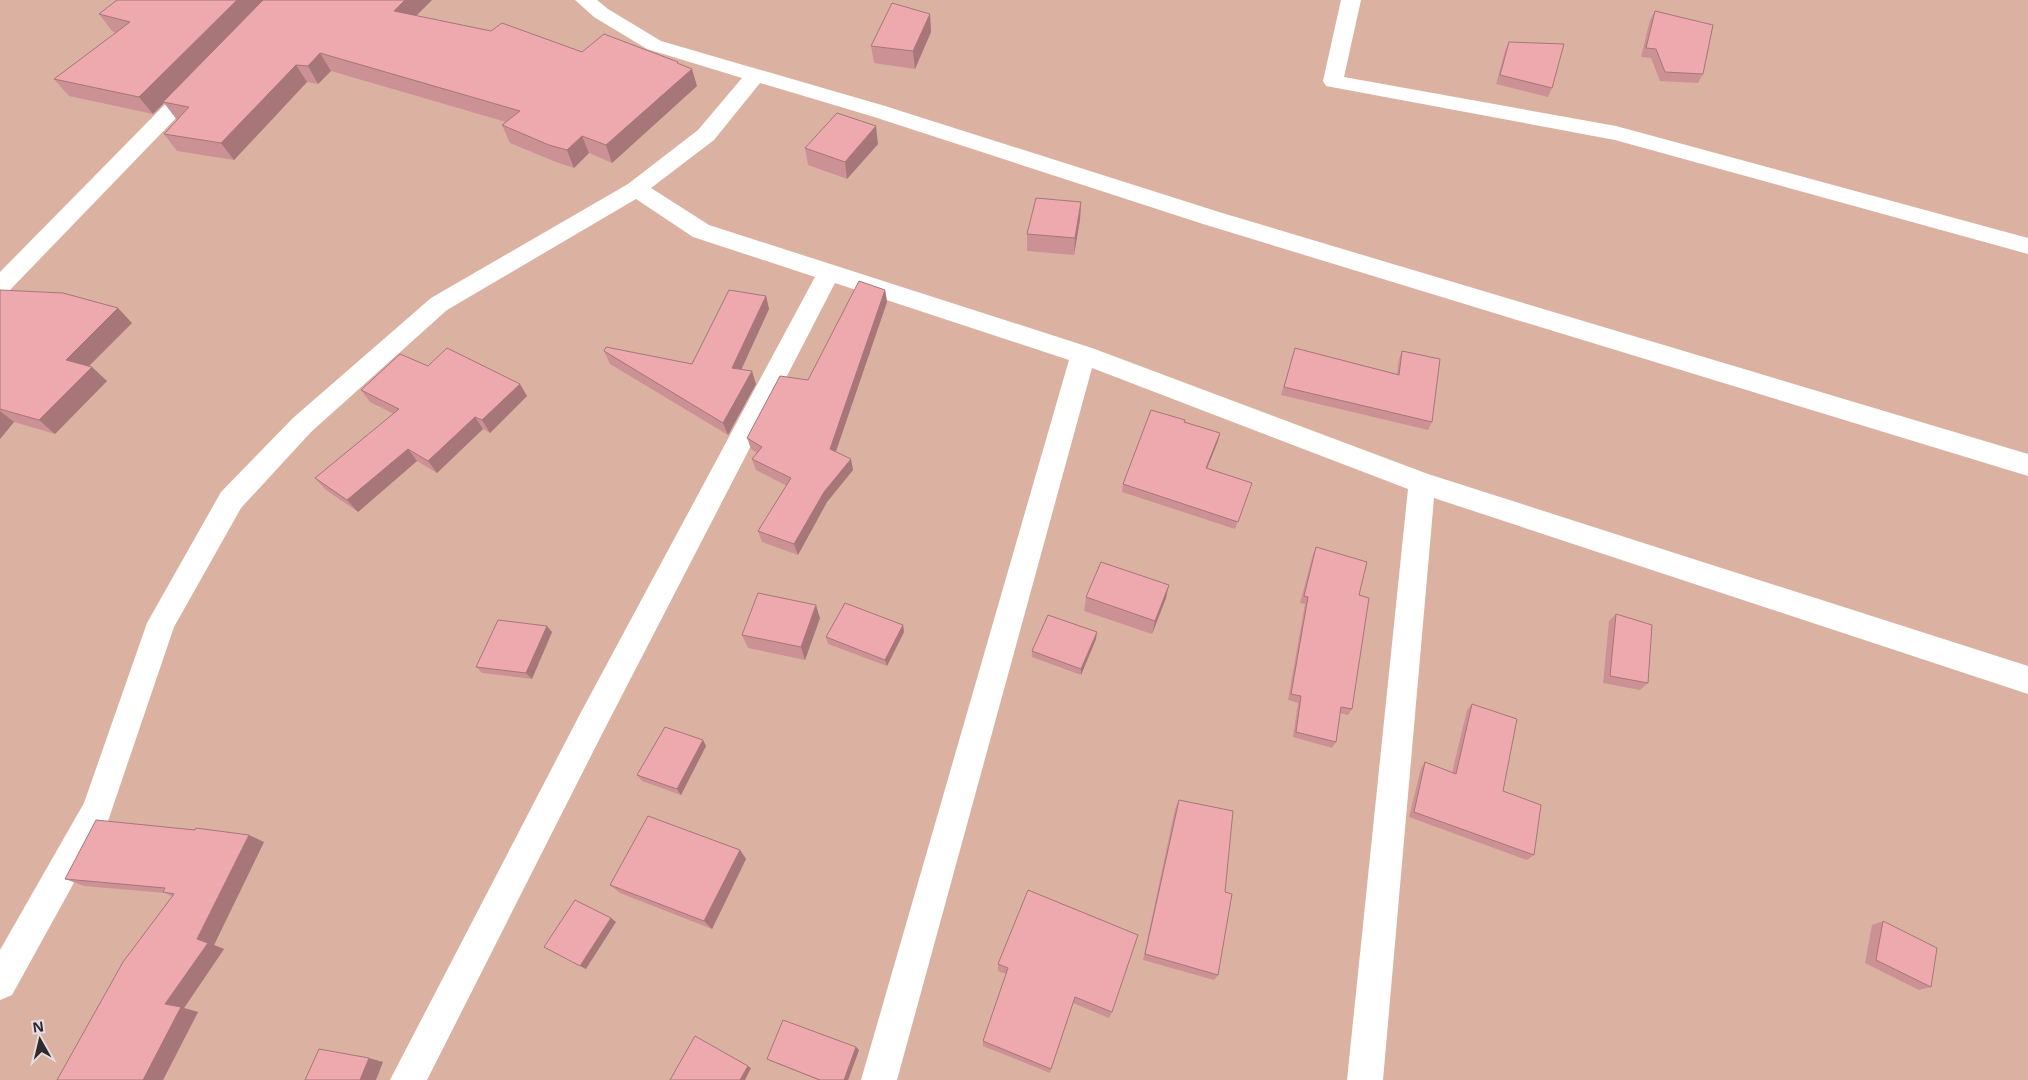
<svg xmlns="http://www.w3.org/2000/svg" width="2028" height="1080" viewBox="0 0 2028 1080" font-family="'Noto Sans',sans-serif">
<style>
.green{fill:#dbb2a1}
.lines{fill:none;stroke-linecap:round;stroke-linejoin:round}
.minor{fill:#fff;fill-rule:evenodd}
.wall{fill:#cc9195}
.shaded-wall{fill:#a67679}
.building{fill:#eda9ad;stroke:#a67679}
</style>
<rect width="100%" height="100%" fill="#e7dce1"/>
<rect class="green" x="0" y="0" width="2028" height="1080"/>
<g class="lines">
<g class="minor">
<polygon points="575,0 597,0 608,9 661,41 885,106 1219,212 2028,454 2028,476 1203,224 871,116 760,83 714,140 651,188 709,225 1092,348 1428,474 2028,666 2028,694 1434,498 1383,1080 1347,1080 1408,489 1092,368 897,1080 861,1080 1069,360 835,283 601,736 427,1080 390,1080 579,716 815,277 693,237 636,199 447,310 311,432 241,508 174,627 108,821 12,995 0,1000 0,950 84,803 147,623 221,492 293,418 431,298 628,184 698,130 742,78 647,49 594,17"/>
<polygon points="1341,0 1361,0 1344,77 1616,126 2028,238 2028,254 1615,140 1326,86 1323,81"/>
<polygon points="196,79 203,80 206,85 203,90 8,292 0,295 0,272 189,80"/>
</g>
</g>
<g class="wall">
<polygon points="117,0 432,0 416,16 582,52 679,64 697,86 612,163 589,153 574,168 556,162 510,143 502,125 506,122 331,71 318,84 307,82 234,160 177,151 164,134 177,120 164,103 153,114 69,96 54,79 116,33 112,31 99,14"/>
<polygon points="1655,11 1703,74 1698,83 1660,81 1651,58 1641,57 1650,20"/>
<polygon points="930,14 931,32 915,69 874,63 871,46"/>
<polygon points="1509,42 1552,88 1548,97 1496,84 1505,51"/>
<polygon points="878,144 847,179 808,165 805,148"/>
<polygon points="1081,202 1080,219 1074,255 1027,251 1027,234"/>
<polygon points="0,290 132,323 89,366 107,381 55,434 14,422 0,439"/>
<polygon points="885,290 887,302 836,451 853,470 827,502 798,555 762,542 758,531 787,486 756,470 752,459 757,453 751,449 747,438 808,380"/>
<polygon points="766,296 769,309 741,370 756,384 728,435 610,364 604,351 692,364"/>
<polygon points="1295,348 1397,374 1399,359 1402,351 1432,422 1428,430 1281,395"/>
<polygon points="428,366 527,396 490,433 483,429 437,473 417,461 358,512 326,490 315,478 394,414 370,402 361,390"/>
<polygon points="1185,422 1218,441 1207,468 1252,483 1235,529 1122,492 1123,484"/>
<polygon points="1316,547 1359,595 1352,709 1348,715 1340,713 1336,742 1332,748 1293,737 1298,703 1288,700 1305,604 1300,603 1313,554"/>
<polygon points="1086,597 1166,598 1152,634 1084,611"/>
<polygon points="1616,614 1648,683 1640,690 1603,683 1609,621"/>
<polygon points="820,618 805,660 748,648 742,635"/>
<polygon points="903,625 904,632 887,666 828,644 826,637"/>
<polygon points="552,632 532,679 482,673 476,667"/>
<polygon points="1096,639 1081,675 1032,657 1032,651"/>
<polygon points="1472,704 1503,791 1534,855 1527,860 1409,817 1421,768 1425,762 1452,773 1467,710"/>
<polygon points="703,740 706,746 681,795 642,781 637,775"/>
<polygon points="1179,800 1218,975 1214,980 1143,960 1175,809"/>
<polygon points="264,842 214,945 224,949 184,1008 198,1012 163,1080 172,896 165,893 84,886 65,879"/>
<polygon points="740,850 746,859 712,929 620,893 610,885"/>
<polygon points="1883,921 1931,987 1919,990 1865,963 1872,925"/>
<polygon points="998,964 1112,1012 1109,1018 1073,1003 1050,1073 983,1046 983,1041 1006,974 998,971"/>
<polygon points="856,1047 859,1050 848,1080 818,1080 770,1061 767,1059"/>
</g>
<g class="shaded-wall">
<polygon points="237,0 266,0 163,102 164,103 153,114 139,97"/>
<polygon points="405,0 432,0 403,29 394,11"/>
<polygon points="930,14 931,32 915,69 913,51"/>
<polygon points="320,53 331,71 318,84 308,66"/>
<polygon points="678,62 682,77 692,69 697,86 612,163 606,145"/>
<polygon points="296,65 307,82 234,160 221,143"/>
<polygon points="876,126 878,144 847,179 845,162"/>
<polygon points="582,136 589,153 574,168 567,150"/>
<polygon points="1081,202 1080,219 1074,255 1075,238"/>
<polygon points="885,290 887,302 833,460 830,449"/>
<polygon points="766,296 769,309 736,381 732,368"/>
<polygon points="118,308 132,323 81,374 66,360"/>
<polygon points="92,367 107,381 55,434 39,420"/>
<polygon points="752,371 756,384 728,435 723,423"/>
<polygon points="520,384 527,396 490,433 482,420"/>
<polygon points="0,411 14,422 0,439"/>
<polygon points="475,417 483,429 437,473 428,461"/>
<polygon points="1220,433 1218,441 1204,476 1206,468"/>
<polygon points="408,449 417,461 358,512 347,500"/>
<polygon points="851,459 853,470 827,502 798,555 794,544 824,492"/>
<polygon points="1169,585 1166,598 1152,634 1155,621"/>
<polygon points="816,605 820,618 805,660 801,647"/>
<polygon points="903,625 904,632 887,666 885,660"/>
<polygon points="547,626 552,632 532,679 526,673"/>
<polygon points="1097,632 1096,639 1081,675 1081,669"/>
<polygon points="703,740 706,746 681,795 677,789"/>
<polygon points="249,835 264,842 214,945 224,949 184,1008 198,1012 163,1080 143,1080 165,1004"/>
<polygon points="740,850 746,859 712,929 704,921"/>
<polygon points="611,918 616,922 586,969 580,966"/>
<polygon points="856,1047 859,1050 848,1080 844,1080"/>
<polygon points="369,1058 383,1062 376,1080 360,1080"/>
<polygon points="748,1066 751,1068 745,1080 740,1080"/>
</g>
<g class="building">
<polygon points="117,0 237,0 139,97 54,79 130,22 99,14"/>
<polygon points="263,0 405,0 394,11 491,31 502,23 582,52 604,34 678,62 677,63 692,69 606,145 582,136 567,150 549,145 502,125 520,111 320,53 308,66 296,65 221,143 164,134 189,107 163,102"/>
<polygon points="892,3 930,14 913,51 871,46"/>
<polygon points="1655,11 1713,25 1703,74 1665,72 1656,49 1646,48"/>
<polygon points="1509,42 1564,44 1552,88 1500,75"/>
<polygon points="837,113 876,126 845,162 805,148"/>
<polygon points="1036,198 1081,202 1075,238 1027,234"/>
<polygon points="859,281 885,290 830,449 851,459 824,492 794,544 758,531 791,478 752,459 762,447 747,438 780,376 808,380"/>
<polygon points="0,290 63,293 118,308 66,360 92,367 39,420 0,409"/>
<polygon points="729,290 766,296 732,368 752,371 723,423 604,351 606,347 692,364"/>
<polygon points="447,348 520,384 482,420 475,417 428,461 408,449 347,500 315,478 399,409 361,390 400,354 428,366"/>
<polygon points="1295,348 1399,375 1402,351 1440,359 1432,422 1284,387"/>
<polygon points="1151,410 1185,420 1184,422 1220,433 1206,468 1252,483 1238,522 1123,484"/>
<polygon points="1316,547 1367,562 1359,595 1369,598 1352,709 1341,707 1336,742 1296,732 1301,696 1291,694 1308,597 1304,596"/>
<polygon points="1101,562 1169,585 1155,621 1086,597"/>
<polygon points="758,593 816,605 801,647 742,635"/>
<polygon points="845,603 903,625 885,660 826,637"/>
<polygon points="1616,614 1652,625 1648,683 1610,676"/>
<polygon points="1048,615 1097,632 1081,669 1032,651"/>
<polygon points="498,620 547,626 526,673 476,667"/>
<polygon points="1472,704 1517,719 1503,791 1541,805 1534,855 1414,812 1425,762 1456,774"/>
<polygon points="665,727 703,740 677,789 637,775"/>
<polygon points="1179,800 1233,811 1225,892 1232,894 1218,975 1145,954"/>
<polygon points="648,816 740,850 704,921 610,885"/>
<polygon points="96,820 195,830 196,828 249,835 197,939 208,943 165,1004 181,1007 143,1080 57,1080 123,962 174,894 163,892 165,888 65,879"/>
<polygon points="1028,890 1138,935 1112,1012 1075,997 1051,1069 983,1041 1008,968 998,964"/>
<polygon points="575,900 611,918 580,966 544,947"/>
<polygon points="1883,921 1937,948 1931,987 1876,960"/>
<polygon points="783,1020 856,1047 844,1080 820,1080 767,1059"/>
<polygon points="695,1036 748,1066 740,1080 670,1080"/>
<polygon points="319,1049 369,1058 360,1080 305,1080"/>
</g>
<g transform="translate(40 1040) rotate(352)" stroke="#e7dce1" stroke-width="4" paint-order="stroke">
<path d="M0-4L9 19L0 12L-9 19Z" fill="#2f2b2d"/>
<text y="-8" font-size="14" font-weight="bold" text-anchor="middle" fill="#2f2b2d">N</text>
</g>
</svg>
